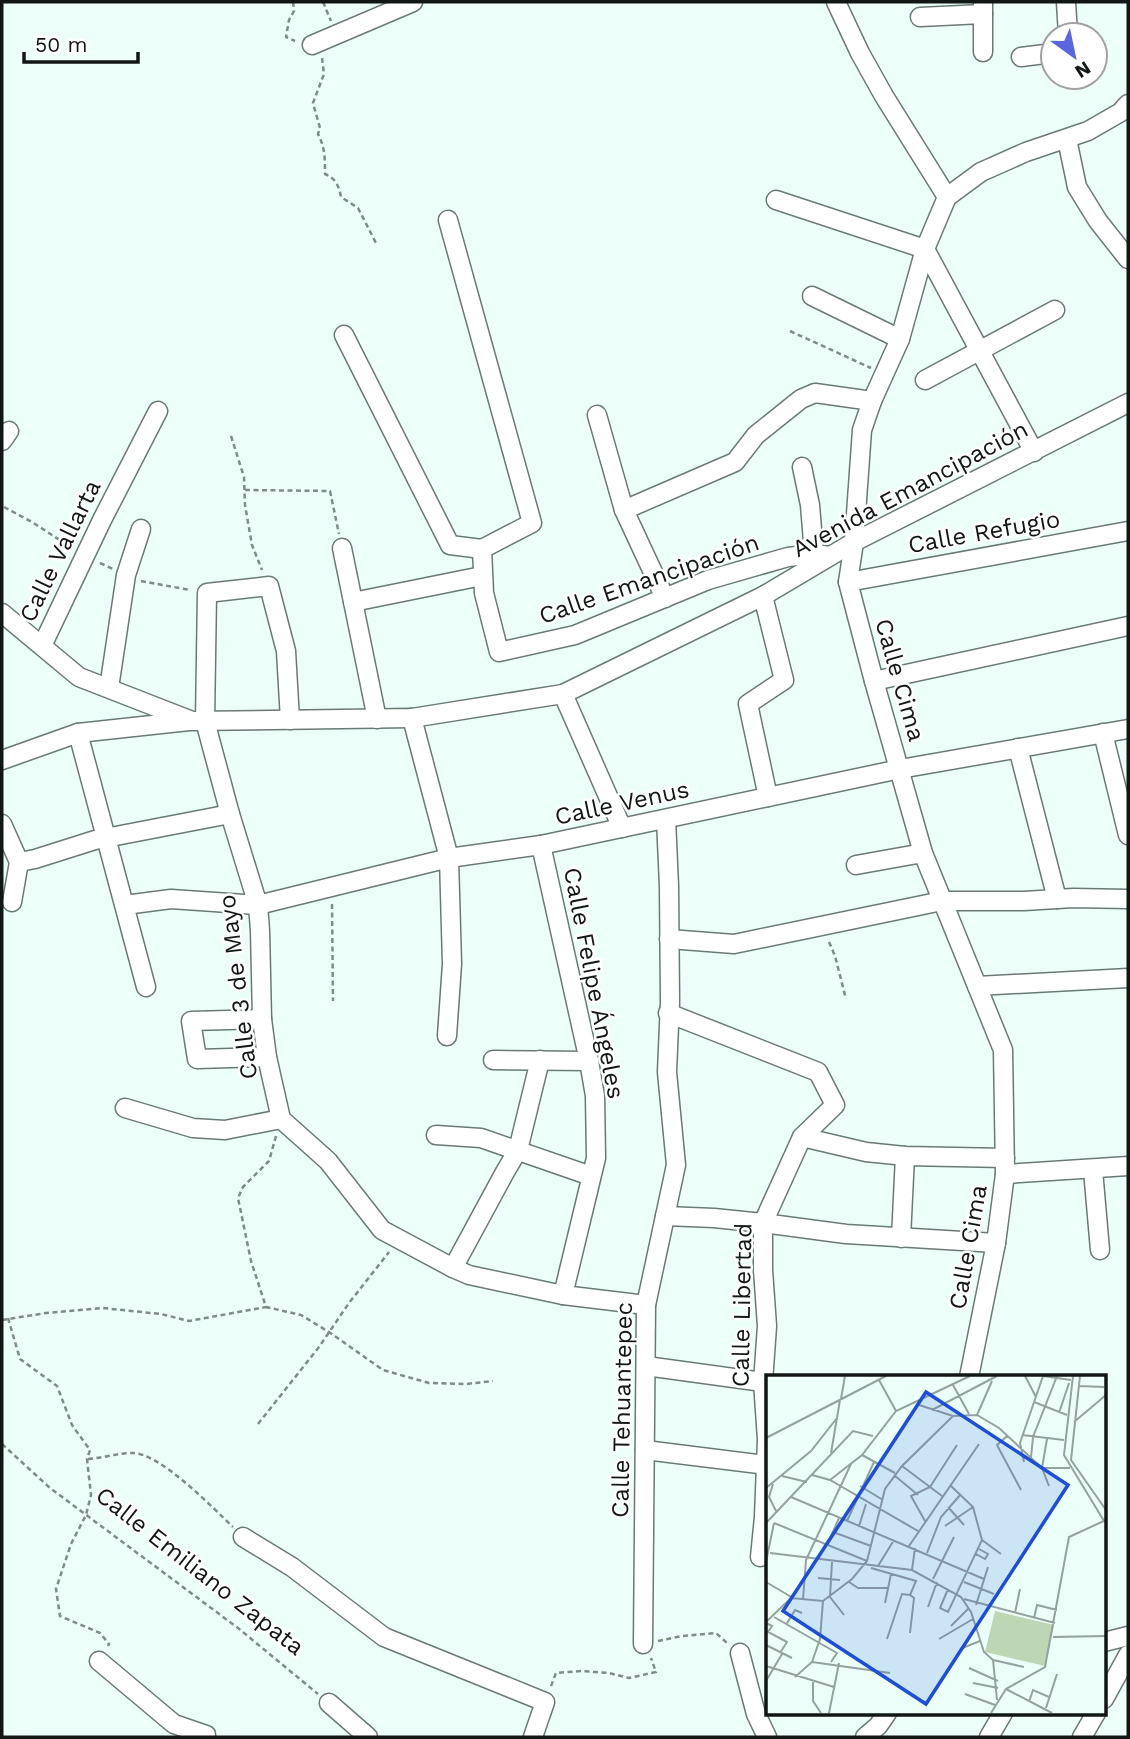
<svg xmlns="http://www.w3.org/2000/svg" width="1130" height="1739" viewBox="0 0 1130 1739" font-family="'Work Sans',sans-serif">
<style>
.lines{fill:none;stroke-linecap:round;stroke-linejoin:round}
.street-casing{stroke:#697a75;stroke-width:21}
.path{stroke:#7e8b87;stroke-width:2.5;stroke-dasharray:5 3.5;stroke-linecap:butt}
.street{stroke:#fff;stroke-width:18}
.labels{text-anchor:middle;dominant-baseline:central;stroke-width:5;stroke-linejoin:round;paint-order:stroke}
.street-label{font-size:24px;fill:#111715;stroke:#fff}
.inset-road{fill:none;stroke:#94a29e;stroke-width:2}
.view{fill:#1d4ed8;fill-opacity:0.15;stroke:#1d4ed8;stroke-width:3.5}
.inset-edge{fill:none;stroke:#111715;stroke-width:3.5}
</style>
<rect width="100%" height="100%" fill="#ecfff9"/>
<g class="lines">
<g class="street-casing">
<g id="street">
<polyline points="836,2 860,53 884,96 947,197"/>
<polyline points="983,2 983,52"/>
<polyline points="1066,2 1068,35"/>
<polyline points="920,17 983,14"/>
<polyline points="312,45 413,2"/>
<polyline points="1021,57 1053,53"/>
<polyline points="1067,139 1077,187 1098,221 1128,259"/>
<polyline points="776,200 925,249 1034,452"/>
<polyline points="448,220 532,523 482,549"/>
<polyline points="812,296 900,339"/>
<polyline points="344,335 450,545 482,549"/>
<polyline points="925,380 1055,310"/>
<polyline points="597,415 624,510 665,598"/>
<polyline points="2,441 9,431"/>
<polyline points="802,467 810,505 814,554"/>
<polyline points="624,510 735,462 756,435 801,399 815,393 872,401"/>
<polyline points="342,548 377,719"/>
<polyline points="482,549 484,593 499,652 575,635 708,580 788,557 814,554 830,556"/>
<polyline points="848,582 1128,531"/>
<polyline points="763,596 784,680 748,704 768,797"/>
<polyline points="353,602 482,576"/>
<polyline points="2,613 79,677 192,721 412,718 563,694 763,596 854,542 1128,403"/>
<polyline points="42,646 102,520 158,411"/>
<polyline points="874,681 1128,626"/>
<polyline points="109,688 126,575 141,529"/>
<polyline points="563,694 622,828"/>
<polyline points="412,718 449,858 452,964 447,1036"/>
<polyline points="290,720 286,651 269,586 207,593 205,721 230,814 258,905 260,930 262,1019 267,1057 281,1119 328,1161 382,1230 453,1268 469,1275 563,1295 646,1305"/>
<polyline points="78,733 146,987"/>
<polyline points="1103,733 1128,835"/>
<polyline points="1018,748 1057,899"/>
<polyline points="2,760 78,733 189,721"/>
<polyline points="2,824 19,862 12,902"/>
<polyline points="541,845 589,1061 595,1096 596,1158 563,1295"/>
<polyline points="19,862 35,859 95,840 230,814"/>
<polyline points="856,865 923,853"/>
<polyline points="125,905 171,899 258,905 449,858 541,845 900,769 1128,729"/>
<polyline points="669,939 734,944 942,901 1024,901 1073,898 1128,899"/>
<polyline points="977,986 1128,978"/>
<polyline points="668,1013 818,1072 835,1105 802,1137 763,1223 763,1270 767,1326 763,1382 767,1439 764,1517 760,1557"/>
<polyline points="262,1019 191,1021 197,1059 267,1057"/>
<polyline points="493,1060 589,1061"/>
<polyline points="125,1108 193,1128 225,1130 281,1119"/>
<polyline points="436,1135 481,1138 591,1176"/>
<polyline points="802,1137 866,1152 905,1156 1005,1158"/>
<polyline points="1093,1170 1100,1250"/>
<polyline points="1005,1174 1128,1166"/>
<polyline points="665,1216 714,1218 763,1223 846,1234 996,1243"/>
<polyline points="901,1238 905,1156"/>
<polyline points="453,1268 505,1172 518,1150 540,1060"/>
<polyline points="646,1366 763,1382"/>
<polyline points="969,1377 996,1243 1005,1174 1003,1050 923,853 874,681 848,582 854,542 862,430 872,401 900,339 925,249 947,197 981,172 1026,152 1088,131 1121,112 1128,104"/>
<polyline points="645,1450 766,1465"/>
<polyline points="243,1537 292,1567 384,1637 545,1702 533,1737"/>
<polyline points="1104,1642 1128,1636"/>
<polyline points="643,1644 646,1305 676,1165 667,1072 670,1002 669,886 666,819"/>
<polyline points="740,1653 756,1714 767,1737"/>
<polyline points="99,1661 174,1724 206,1735 206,1737"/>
<polyline points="1104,1699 1128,1655"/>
<polyline points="329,1703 368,1737"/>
<polyline points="865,1737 878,1726 887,1713"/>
<polyline points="989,1737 1003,1713"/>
<polyline points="1082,1737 1096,1713"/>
</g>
</g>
<g class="path">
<polyline points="293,2 294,11 289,20 286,37 295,41"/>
<polyline points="323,2 331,21"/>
<path d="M322 58 324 74 313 103 320 128 318 134C325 147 325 159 325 174 336 179 339 186 341 197L358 208 376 243"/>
<polyline points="790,331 871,368"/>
<polyline points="231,436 244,477 245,505 252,545 262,570"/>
<polyline points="245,490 330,491 339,534"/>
<polyline points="4,507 32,522 72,548"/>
<polyline points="100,563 113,569"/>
<polyline points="141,581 190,590"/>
<polyline points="332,904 333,1001"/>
<polyline points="829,942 835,956 846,999"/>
<polyline points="276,1136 269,1161 243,1187 238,1198 251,1261 266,1307 301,1315 329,1332 383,1370 429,1383 466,1384 493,1381"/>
<polyline points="8,1318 20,1359 57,1386 72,1425 90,1450 87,1459 91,1495 86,1515 71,1544 56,1589 60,1616 100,1633 109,1644 108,1646"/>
<polyline points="2,1320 46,1313 103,1308 161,1314 189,1321 266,1307"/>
<polyline points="258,1424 319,1347 349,1303 389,1252"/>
<polyline points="2,1444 50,1488 238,1628 318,1694"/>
<path d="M88 1459C103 1458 118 1453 132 1453 159 1452 213 1508 233 1527"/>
<polyline points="658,1641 682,1636 716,1633 727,1643"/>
<polyline points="551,1686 556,1673 581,1671 609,1673 629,1678 656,1672 651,1658"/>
</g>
<use href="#street" class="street"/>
</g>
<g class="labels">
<g class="street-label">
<text transform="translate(910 489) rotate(-28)">Avenida Emancipación</text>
<text transform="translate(984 532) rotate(-10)">Calle Refugio</text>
<text transform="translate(60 551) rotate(-64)">Calle Vallarta</text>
<text transform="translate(649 579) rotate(-19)">Calle Emancipación</text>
<text transform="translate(900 680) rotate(74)">Calle Cima</text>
<text transform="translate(622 803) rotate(-12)">Calle Venus</text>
<text transform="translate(594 983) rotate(79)">Calle Felipe Ángeles</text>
<text transform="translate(238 987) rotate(-97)">Calle 3 de Mayo</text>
<text transform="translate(968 1247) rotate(-80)">Calle Cima</text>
<text transform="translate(742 1305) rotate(-89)">Calle Libertad</text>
<text transform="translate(622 1410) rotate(-89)">Calle Tehuantepec</text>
<text transform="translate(200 1571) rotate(38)">Calle Emiliano Zapata</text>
</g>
</g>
<g transform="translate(766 1375)">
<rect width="340" height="340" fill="#ecfff9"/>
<path d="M229 236 288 250 279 291 219 277Z" fill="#bdd7b5"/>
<path class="inset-road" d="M259 1 270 22M277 1 305 5M307 1 298 80 338 146M314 1 305 85 340 135M113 5 130 36M187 10 203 39M313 11 338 12M75 24 79 1M268 27 301 40M150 29 187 41M166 35 231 1M293 38 303 8M211 40 226 6M308 47 340 20M256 60 298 65M241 61 231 70 255 115M0 63 120 1M281 64 276 93 283 111M65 78 74 25M96 80 129 98M265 83 267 62 291 1M258 87 254 68 277 1M136 91 176 121M46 100 64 105 152 156M128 100 152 120M16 101 41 107M64 105 96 80 130 36 204 1M7 109 3 122 11 138M94 111 117 125M0 113 45 76 71 43M25 122 218 204M182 132 198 150M81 146 108 87M159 146 145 121 164 112 191 70M0 148 87 56 107 61M8 148 101 186M93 151 100 129M179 151 207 132M67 157 105 171M216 165 235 179M61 170 73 143M143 171 213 69M4 178 146 195 195 222 205 237 218 277 227 285 231 325M161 178 175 142 195 119M210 179 219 184 222 179 213 174M0 187 8 148M66 187 64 222 78 240M112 191 128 165M105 193 150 206 144 220M146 195 149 173M52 203 74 205M167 204 188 162M0 207 27 223M83 207 92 213H123M198 207 228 219M182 214 174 233 182 237 216 165 207 132 185 111M37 224 40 185 85 89M198 224 289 248M119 228 125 199M210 230 222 192M162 232 171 207M249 238 254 214M8 242 71 278 65 287M268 243 271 230 291 235M0 247 25 223 57 226 86 204 101 186 119 114 136 91 187 41 211 40 233 53 276 93H304M0 248 6 251 2 257 21 267 14 278M20 250 29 235 36 238M185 251 203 233M144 258 148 223 144 220M287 262 340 261M121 264 136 219 144 220M173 264 207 244M0 270 26 283M194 274 214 266M227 285 258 292M46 287 124 298M0 291 68 312M203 293 232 306M29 302 46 287 54 264 57 226M0 306 16 279M47 307V326L55 338M207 308 232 313M240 314 286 338M199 319 229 330M263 327 267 315 283 322M280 333 291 299M63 338 73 288M225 338 240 314 279 292 303 162 340 145"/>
<path class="view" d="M160 17 302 110 160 329 17 236Z"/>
<rect width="340" height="340" class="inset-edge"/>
</g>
<rect width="1130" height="1739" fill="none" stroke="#111715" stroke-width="7"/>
<g transform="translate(1074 56) rotate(147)"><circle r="33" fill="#ffffff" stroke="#a0a2a1" stroke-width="2"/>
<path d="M0-5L12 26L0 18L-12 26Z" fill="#5a68df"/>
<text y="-10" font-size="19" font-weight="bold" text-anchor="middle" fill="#111715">N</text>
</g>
<path d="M24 52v10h114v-10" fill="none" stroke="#111715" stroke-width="3.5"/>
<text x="35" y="52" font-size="21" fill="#111715" stroke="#ffffff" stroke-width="5" paint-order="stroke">50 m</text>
</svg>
